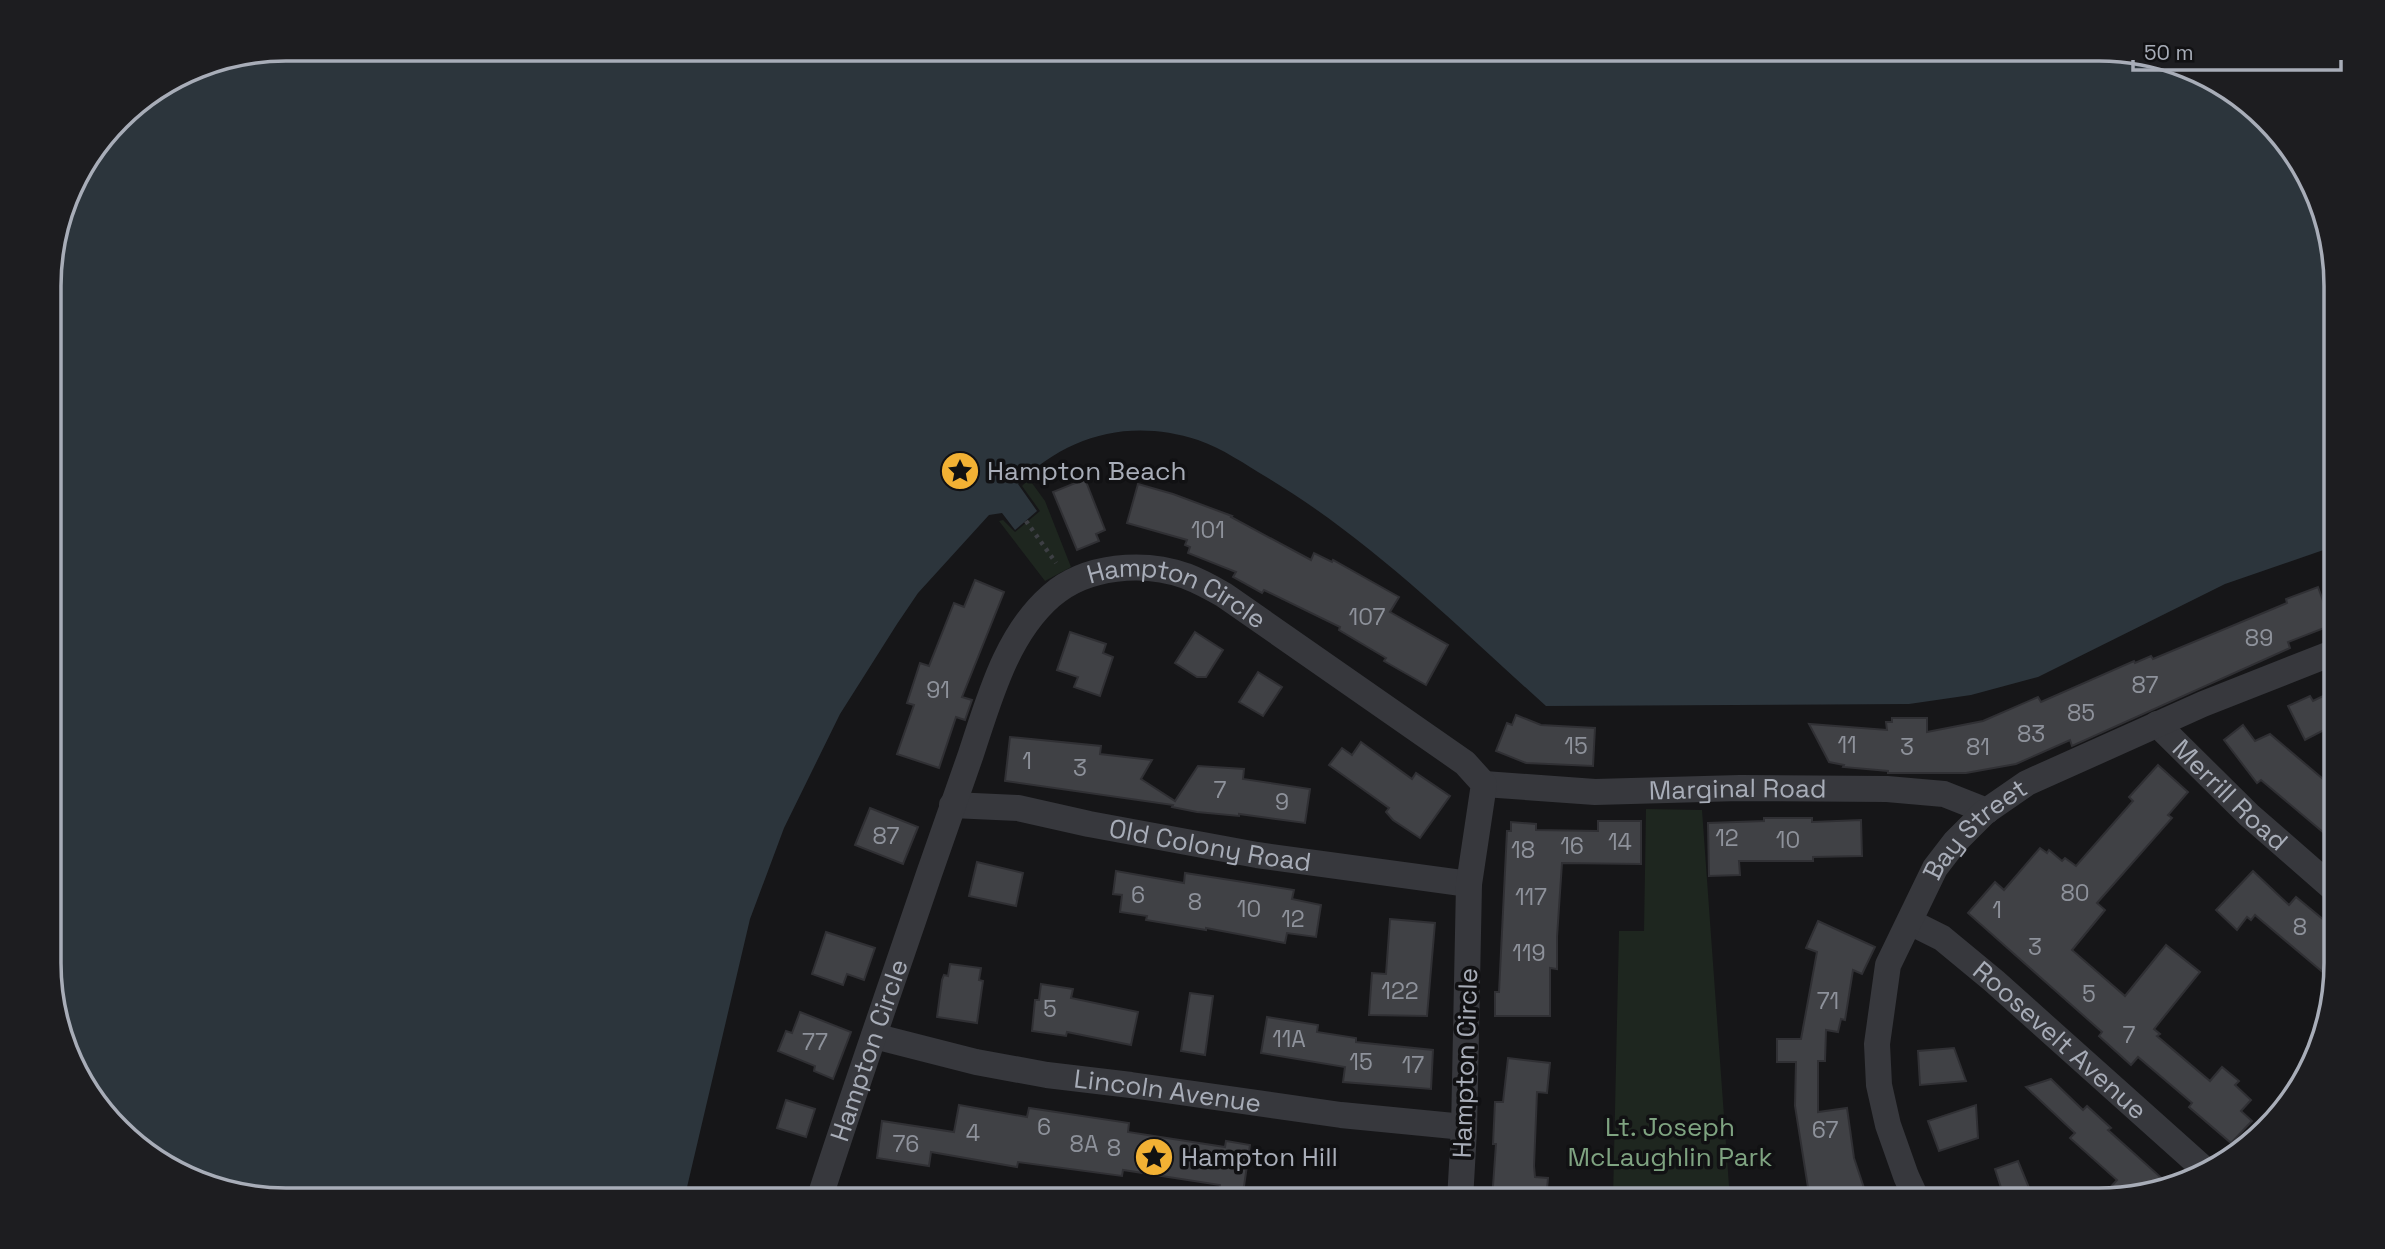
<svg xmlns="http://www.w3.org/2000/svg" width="2385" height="1249" viewBox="0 0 2385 1249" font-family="'Space Grotesk',sans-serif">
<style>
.green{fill:#1e261f}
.water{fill:#2c353c}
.building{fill:#404145;stroke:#303034;stroke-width:2}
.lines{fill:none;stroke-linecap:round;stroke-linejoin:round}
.path{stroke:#3d3f44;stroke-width:4.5;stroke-dasharray:3.5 5;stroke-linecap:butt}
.minor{stroke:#37383d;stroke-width:26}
.labels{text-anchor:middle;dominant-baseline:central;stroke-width:7;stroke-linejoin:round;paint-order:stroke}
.number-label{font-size:23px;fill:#8e929b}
.poi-label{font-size:26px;fill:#a8adb8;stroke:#111113;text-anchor:start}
.street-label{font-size:26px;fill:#a8adb8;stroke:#111113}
.park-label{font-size:26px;fill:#7fa381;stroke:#111113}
.rim{fill:none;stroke:#a8adb8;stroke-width:3.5}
</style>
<rect width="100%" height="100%" fill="#161618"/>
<g class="green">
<polygon points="1029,479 1045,501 1071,567 1045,581 999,521 1003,520 1015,532 1040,511 1022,486"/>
<polygon points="1646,809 1702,810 1730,1200 1613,1200 1619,931 1644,931"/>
</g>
<path class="water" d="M287 49H2098L2204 74 2296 154 2334 256 2335 546 2225 584 2038 677 1971 695 1909 704 1546 706C1457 626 1371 540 1268 478 1246 465 1222 448 1198 440 1130 418 1067 435 1018 484L1037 511 1015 530 1002 513 989 515 918 593 897 624 840 714 784 828 750 919 684 1200H287L181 1175 98 1107 51 994 50 271 74 181 130 108 196 67Z"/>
<g class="building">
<polygon points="1085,479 1105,530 1096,534 1099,541 1077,550 1053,492"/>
<polygon points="1138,484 1173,494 1232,516 1231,517 1311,560 1314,553 1332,562 1333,560 1399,597 1390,612 1448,645 1426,685 1384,661 1386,658 1339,630 1340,627 1264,590 1262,593 1233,577 1236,572 1188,553 1190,547 1185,545 1187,540 1127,523"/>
<polygon points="975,580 1004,592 962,697 972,700 965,720 956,717 939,768 897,754 914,705 907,703 920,663 929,666 954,603 964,607"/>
<polygon points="2318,587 2332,625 2288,642 2290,648 2072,746 2070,740 2016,764 1966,773 1888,773 1888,771 1843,767 1844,765 1829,762 1809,724 1887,730 1886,722 1892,722 1892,718 1927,718 1927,732 1983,721 2038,697 2041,702 2134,661 2135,663 2151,656 2153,659 2287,603 2286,599"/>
<polygon points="1070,632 1106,644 1103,653 1113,657 1100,696 1074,687 1078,677 1057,670"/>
<polygon points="1195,632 1223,650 1206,677 1197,677 1175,663"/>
<polygon points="1258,672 1282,687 1263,716 1239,702"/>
<polygon points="2310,696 2313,701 2323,696 2334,719 2324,724 2326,729 2305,740 2288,706"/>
<polygon points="1516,715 1541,725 1595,728 1593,766 1526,763 1496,751 1507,723 1512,725"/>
<polygon points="2243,725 2255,741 2270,734 2336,790 2336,843 2261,780 2257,783 2224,740"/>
<polygon points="1010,737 1101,746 1100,754 1152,760 1141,779 1175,801 1198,766 1244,769 1243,779 1310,789 1305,823 1239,814 1239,816 1197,812 1172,807 1173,805 1005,781"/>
<polygon points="1361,742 1412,779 1416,773 1450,796 1420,838 1393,820 1386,812 1389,808 1329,765 1342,748 1352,755"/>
<polygon points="2158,765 2188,792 2168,815 2172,818 2097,903 2105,910 2072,950 2125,996 2166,945 2200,972 2154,1029 2160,1034 2157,1036 2210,1081 2222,1067 2239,1081 2235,1085 2251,1100 2241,1111 2252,1121 2231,1143 2189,1107 2192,1103 2138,1057 2131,1065 2099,1036 2102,1032 1968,913 1995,882 2004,890 2040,848 2047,853 2049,850 2062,861 2065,858 2076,866 2133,801 2129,797"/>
<polygon points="870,808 918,827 903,864 855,845"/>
<polygon points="1764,818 1812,818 1812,822 1861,820 1862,856 1813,857 1813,861 1739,861 1740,875 1709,876 1708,823 1764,821"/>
<polygon points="1598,821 1641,821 1641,864 1562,863 1557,937 1557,969 1550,968 1550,1016 1495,1016 1495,992 1499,992 1507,831 1511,831 1511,822 1536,824 1536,830 1598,831"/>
<polygon points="977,862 1023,873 1016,906 969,896"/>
<polygon points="1116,871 1184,883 1185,873 1294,890 1292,899 1321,905 1316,937 1287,933 1285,943 1206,928 1206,930 1146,920 1147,916 1120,912 1122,895 1113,894"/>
<polygon points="2253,871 2289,905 2296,897 2336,930 2336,963 2332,980 2255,915 2251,920 2247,917 2237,930 2216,910"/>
<polygon points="1390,919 1435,923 1427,1016 1369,1015 1372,973 1386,974"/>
<polygon points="1818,921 1875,947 1862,974 1853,970 1845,1020 1841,1019 1838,1032 1826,1030 1825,1061 1818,1061 1818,1112 1847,1108 1854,1158 1868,1200 1810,1200 1795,1106 1796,1062 1777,1062 1777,1039 1801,1039 1817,952 1806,948"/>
<polygon points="826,932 875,948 864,980 847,974 843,985 812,974"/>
<polygon points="950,964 981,968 979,980 983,981 977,1023 937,1017 942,980 944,975 948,976"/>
<polygon points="1041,984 1073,989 1071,998 1138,1012 1131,1045 1067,1032 1066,1036 1032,1031 1035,1000 1039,1000"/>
<polygon points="1190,993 1213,996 1205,1055 1181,1051"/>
<polygon points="800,1012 851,1032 833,1079 814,1071 815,1066 778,1051 786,1031 792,1033"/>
<polygon points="1267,1017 1318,1025 1317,1032 1356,1038 1356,1042 1433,1050 1431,1089 1343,1082 1345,1067 1261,1053"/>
<polygon points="1954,1048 1966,1081 1920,1085 1918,1051"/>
<polygon points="1508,1058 1550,1063 1547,1093 1537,1092 1534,1166 1535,1177 1548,1178 1546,1200 1492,1200 1496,1144 1493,1144 1495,1102 1503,1102"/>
<polygon points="2051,1079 2083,1110 2087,1106 2111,1128 2108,1130 2166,1182 2114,1200 2099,1200 2117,1180 2070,1138 2075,1133 2026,1087"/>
<polygon points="786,1100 815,1109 806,1137 777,1128"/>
<polygon points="959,1105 1027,1117 1029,1108 1129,1123 1128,1132 1225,1147 1226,1141 1250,1145 1242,1200 1219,1197 1220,1185 1123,1170 1122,1176 1018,1162 1017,1167 931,1152 929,1166 877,1158 882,1121 954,1132"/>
<polygon points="1976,1105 1978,1138 1939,1151 1928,1121"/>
<polygon points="2018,1161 2034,1200 2005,1200 1995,1169"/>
</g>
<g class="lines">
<polyline class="path" points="1026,521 1056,563"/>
<g class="minor">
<path id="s1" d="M2157 724 2249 815 2336 891"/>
<path id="s2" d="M1484 784 1595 792 1740 788 1887 789 1944 794 1987 811"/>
<path id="s3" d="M952 805 1018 808 1089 824 1257 855 1469 884"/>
<path id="s4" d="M1910 922 1942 938 1994 981 2204 1169"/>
<path id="s5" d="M874 1036 976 1062 1047 1075 1131 1085 1341 1115 1464 1127"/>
<path id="s6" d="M819 1200C854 1091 892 983 929 874 943 834 957 794 971 754 989 700 1006 635 1051 596 1086 565 1144 561 1186 576 1199 581 1212 588 1224 595L1465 763 1484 784 1469 884 1464 1130 1460 1200"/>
<path id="s7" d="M1917 1200 1906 1176 1888 1125 1879 1085 1877 1044 1888 965 1935 868 1955 842 1985 812 2027 783 2203 704 2335 652"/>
</g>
</g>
<defs>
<g id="sight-disc" transform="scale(2.0125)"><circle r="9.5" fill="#f2b134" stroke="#111113"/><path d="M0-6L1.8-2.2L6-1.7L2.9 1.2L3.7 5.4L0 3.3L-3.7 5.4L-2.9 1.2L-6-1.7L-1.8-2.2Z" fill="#111"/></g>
</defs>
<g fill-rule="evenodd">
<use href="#sight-disc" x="960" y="471"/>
<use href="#sight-disc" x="1154" y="1157"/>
</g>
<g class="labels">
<g class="number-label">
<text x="1208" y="530">101</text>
<text x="1367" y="617">107</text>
<text x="2259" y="638">89</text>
<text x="2145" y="685">87</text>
<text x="938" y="690">91</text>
<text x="2081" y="713">85</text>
<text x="2031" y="734">83</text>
<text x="1847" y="745">11</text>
<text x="1576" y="746">15</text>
<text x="1907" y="747">3</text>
<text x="1978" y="747">81</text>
<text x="1027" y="761">1</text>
<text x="1080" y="768">3</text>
<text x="1220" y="790">7</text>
<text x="1282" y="802">9</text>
<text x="886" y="836">87</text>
<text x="1727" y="838">12</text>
<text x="1788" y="840">10</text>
<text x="1620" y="842">14</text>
<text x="1572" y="846">16</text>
<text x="1523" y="850">18</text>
<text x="2075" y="893">80</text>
<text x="1138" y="895">6</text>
<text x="1531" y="897">117</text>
<text x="1195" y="902">8</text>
<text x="1249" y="909">10</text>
<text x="1997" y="910">1</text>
<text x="1293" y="919">12</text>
<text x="2300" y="927">8</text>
<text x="2035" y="947">3</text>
<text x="1529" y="953">119</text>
<text x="1400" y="991">122</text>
<text x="2089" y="994">5</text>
<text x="1828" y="1001">71</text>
<text x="1050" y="1009">5</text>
<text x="2129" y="1035">7</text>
<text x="1289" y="1039">11A</text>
<text x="815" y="1042">77</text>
<text x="1361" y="1062">15</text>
<text x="1413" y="1065">17</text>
<text x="1044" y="1127">6</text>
<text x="1825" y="1130">67</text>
<text x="973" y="1133">4</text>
<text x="906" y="1144">76</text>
<text x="1084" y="1144">8A</text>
<text x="1114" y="1148">8</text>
</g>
<g class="poi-label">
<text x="987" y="471">Hampton Beach</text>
<text x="1181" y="1157">Hampton Hill</text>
</g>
<g class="street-label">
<text stroke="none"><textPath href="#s6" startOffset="788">Hampton Circle</textPath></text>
<text stroke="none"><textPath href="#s2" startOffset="254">Marginal Road</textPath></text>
<text stroke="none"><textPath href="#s1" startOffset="102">Merrill Road</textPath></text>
<text stroke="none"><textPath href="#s7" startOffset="406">Bay Street</textPath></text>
<text stroke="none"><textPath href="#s3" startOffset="262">Old Colony Road</textPath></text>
<text stroke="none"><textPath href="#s4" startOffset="192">Roosevelt Avenue</textPath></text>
<text stroke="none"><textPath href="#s6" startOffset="158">Hampton Circle</textPath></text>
<text transform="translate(1465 1063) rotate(-88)">Hampton Circle</text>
<text stroke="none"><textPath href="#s5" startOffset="299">Lincoln Avenue</textPath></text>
</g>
<g class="park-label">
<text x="1670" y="1127">Lt. Joseph<tspan x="1670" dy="30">McLaughlin Park</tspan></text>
</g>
</g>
<path d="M0 0H2385V1249H0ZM286 61H2099A225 225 0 0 1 2324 286V963A225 225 0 0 1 2099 1188H286A225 225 0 0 1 61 963V286A225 225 0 0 1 286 61Z" fill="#1d1d20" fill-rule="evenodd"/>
<path class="rim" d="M286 61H2099A225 225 0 0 1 2324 286V963A225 225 0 0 1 2099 1188H286A225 225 0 0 1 61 963V286A225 225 0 0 1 286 61Z"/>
<path d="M2133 60v10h208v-10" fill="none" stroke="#a8adb8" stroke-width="3.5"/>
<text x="2144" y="60" font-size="21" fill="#a8adb8" stroke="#111113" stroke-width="5" paint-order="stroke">50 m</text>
</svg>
